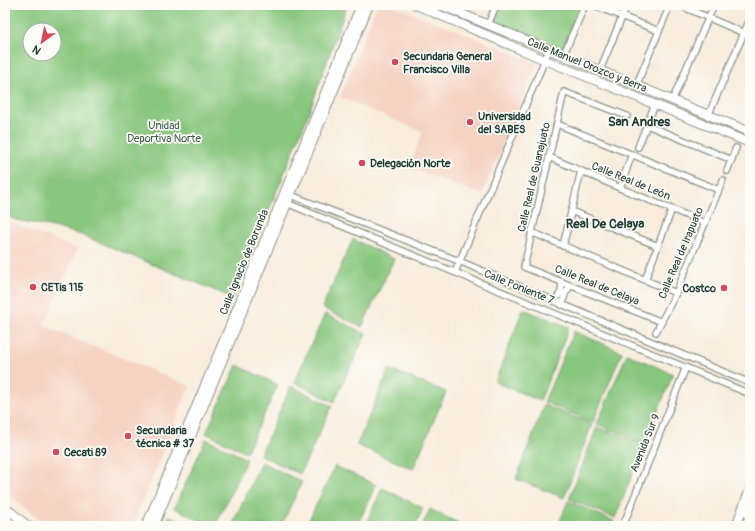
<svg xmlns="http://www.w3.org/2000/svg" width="755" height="531" viewBox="0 0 755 531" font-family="Pangolin,sans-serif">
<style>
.built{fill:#f5d2c2}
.green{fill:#87c67d;stroke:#538258;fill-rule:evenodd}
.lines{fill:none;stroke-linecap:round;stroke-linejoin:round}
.street-casing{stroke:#8c9488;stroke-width:8}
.secondary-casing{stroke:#8c9488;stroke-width:10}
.primary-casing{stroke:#8c9488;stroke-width:10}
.street{stroke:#fff;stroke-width:5.5}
.secondary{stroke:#fff;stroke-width:8}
.primary{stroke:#fff;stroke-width:8}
.poi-dot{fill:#d1495b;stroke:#fdfcf7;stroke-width:1.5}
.labels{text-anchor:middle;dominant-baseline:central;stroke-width:3.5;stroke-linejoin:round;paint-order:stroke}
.poi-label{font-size:11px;font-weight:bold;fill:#1f3d34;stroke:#fdfcf7;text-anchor:start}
.street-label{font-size:11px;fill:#1f3d34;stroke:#fdfcf7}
.park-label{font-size:11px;fill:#395f46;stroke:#fdfcf7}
.quarter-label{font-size:13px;font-weight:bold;fill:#1f3d34;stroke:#fdfcf7}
</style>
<rect width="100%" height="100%" fill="#fdfcf7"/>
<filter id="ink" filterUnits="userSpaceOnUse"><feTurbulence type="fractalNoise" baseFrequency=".025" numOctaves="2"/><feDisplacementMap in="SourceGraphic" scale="8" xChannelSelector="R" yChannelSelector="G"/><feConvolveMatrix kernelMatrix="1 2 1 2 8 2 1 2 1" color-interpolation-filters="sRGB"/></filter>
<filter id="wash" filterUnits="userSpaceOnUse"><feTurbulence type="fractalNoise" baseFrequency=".012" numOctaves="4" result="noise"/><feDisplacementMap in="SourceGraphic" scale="16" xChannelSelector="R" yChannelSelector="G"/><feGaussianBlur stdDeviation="0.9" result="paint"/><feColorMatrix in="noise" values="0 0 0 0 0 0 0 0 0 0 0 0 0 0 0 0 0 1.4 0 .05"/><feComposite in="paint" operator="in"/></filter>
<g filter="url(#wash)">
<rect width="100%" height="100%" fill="#f8ecdc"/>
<g class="built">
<polygon points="377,5 391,5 451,28 537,63 482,195 409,167 423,132 340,97"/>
<polygon points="5,220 77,249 44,326 190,386 132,526 46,526 5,492"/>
</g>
<g class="green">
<path d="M5 5H347L308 115 233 298 82 235 49 226 16 220 5 216ZM30 30H54V54H30Z"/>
<polygon points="501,5 581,5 562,50 493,23"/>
<polygon points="353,239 394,259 362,327 322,308"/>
<polygon points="523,309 569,327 540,401 495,382"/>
<polygon points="325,314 366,334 334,402 294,382"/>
<polygon points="574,331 622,352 593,422 544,402"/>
<polygon points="627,354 673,374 645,443 597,424"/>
<polygon points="237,365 278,385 246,453 206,433"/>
<polygon points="389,369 446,392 413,469 357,445"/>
<polygon points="291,386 332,406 300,474 260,455"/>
<polygon points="544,405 592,424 564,498 516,479"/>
<polygon points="597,427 644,444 615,518 569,499"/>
<polygon points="206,439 247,459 215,526 212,526 174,508"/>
<polygon points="261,462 302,482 281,526 232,526"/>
<polygon points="335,466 376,485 357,526 306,526"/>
<polygon points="382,488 423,508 415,526 365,526"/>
<polygon points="568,501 614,521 611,526 558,526"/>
<polygon points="430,509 464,526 422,526"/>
<polygon points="169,516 194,526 165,526"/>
</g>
</g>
<g filter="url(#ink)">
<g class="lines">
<g class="street-casing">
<g id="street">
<polyline points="593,5 659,31"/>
<polyline points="679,5 744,33"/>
<polyline points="488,25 496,5"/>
<polyline points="563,56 585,5"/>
<polyline points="600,70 627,5"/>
<polyline points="636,86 670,5"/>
<polyline points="672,101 714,5"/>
<polyline points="627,116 564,92 524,267 662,322"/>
<polyline points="708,116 750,19"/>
<polyline points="557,124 719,190"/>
<polyline points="647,125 732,160"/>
<polyline points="638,147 655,104"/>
<polyline points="549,157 620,188 705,223"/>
<polyline points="727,171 736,148"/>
<polyline points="620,188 632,154"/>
<polyline points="288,194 459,261 750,383"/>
<polyline points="284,202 750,394"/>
<polyline points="571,211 658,246"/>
<polyline points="531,232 676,293"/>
<polyline points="563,246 581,171"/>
<polyline points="455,272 549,50"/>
<polyline points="645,280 672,209"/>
<polyline points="555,301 561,292 562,282"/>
<polyline points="562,305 565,294 570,286"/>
<polyline points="656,332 676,293 723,180"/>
<polyline points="623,526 686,367"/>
</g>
</g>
<g class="secondary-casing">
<g id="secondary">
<polyline points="416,5 545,60 750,143"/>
<polyline points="440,5 750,132"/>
<polyline points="146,526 229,328 361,5"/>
<polyline points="154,526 369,5"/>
</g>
</g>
<g class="primary-casing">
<g id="primary">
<polyline points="5,507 28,526"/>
<polyline points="742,510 750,515"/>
<polyline points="736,526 750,489"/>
</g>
</g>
<use href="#street" class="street"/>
<use href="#secondary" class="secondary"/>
<use href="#primary" class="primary"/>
</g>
</g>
<g class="poi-dot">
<circle cx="395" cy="62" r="4"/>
<circle cx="470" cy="122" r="4"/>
<circle cx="362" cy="163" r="4"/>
<circle cx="33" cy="287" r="4"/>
<circle cx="724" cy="288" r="4"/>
<circle cx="128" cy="436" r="4"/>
<circle cx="56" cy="452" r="4"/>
</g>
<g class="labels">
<g class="poi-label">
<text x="403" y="56">Secundaria General<tspan x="403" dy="13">Francisco Villa</tspan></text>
<text x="478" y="116">Universidad<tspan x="478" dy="13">del SABES</tspan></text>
<text x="370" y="163">Delegación Norte</text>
<text x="41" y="287">CETis 115</text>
<text x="716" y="288" text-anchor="end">Costco</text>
<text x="136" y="430">Secundaria<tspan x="136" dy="13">técnica # 37</tspan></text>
<text x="64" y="452">Cecati 89</text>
</g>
<g class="street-label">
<text transform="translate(587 65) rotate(22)">Calle Manuel Orozco y Berra</text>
<text transform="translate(534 177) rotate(-77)">Calle Real de Guanajuato</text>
<text transform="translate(631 181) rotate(22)">Calle Real de León</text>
<text transform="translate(681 253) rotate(-67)">Calle Real de Irapuato</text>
<text transform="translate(244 262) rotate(-68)">Calle Ignacio de Borunda</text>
<text transform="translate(597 285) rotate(22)">Calle Real de Celaya</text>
<text transform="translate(519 287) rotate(22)">Calle Poniente 7</text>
<text transform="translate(645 443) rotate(-68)">Avenida Sur 9</text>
</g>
<g class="park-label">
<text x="164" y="125">Unidad<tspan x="164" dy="13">Deportiva Norte</tspan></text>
</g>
<g class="quarter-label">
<text x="639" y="122">San Andres</text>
<text x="605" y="224">Real De Celaya</text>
</g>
</g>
<rect width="755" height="531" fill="none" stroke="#fdfcf7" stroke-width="20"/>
<g transform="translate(42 42) rotate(213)"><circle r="19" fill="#fdfcf7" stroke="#a4b0a9"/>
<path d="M0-3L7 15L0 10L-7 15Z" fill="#d1495b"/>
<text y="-6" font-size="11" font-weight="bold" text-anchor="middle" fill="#1f3d34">N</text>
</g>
</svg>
